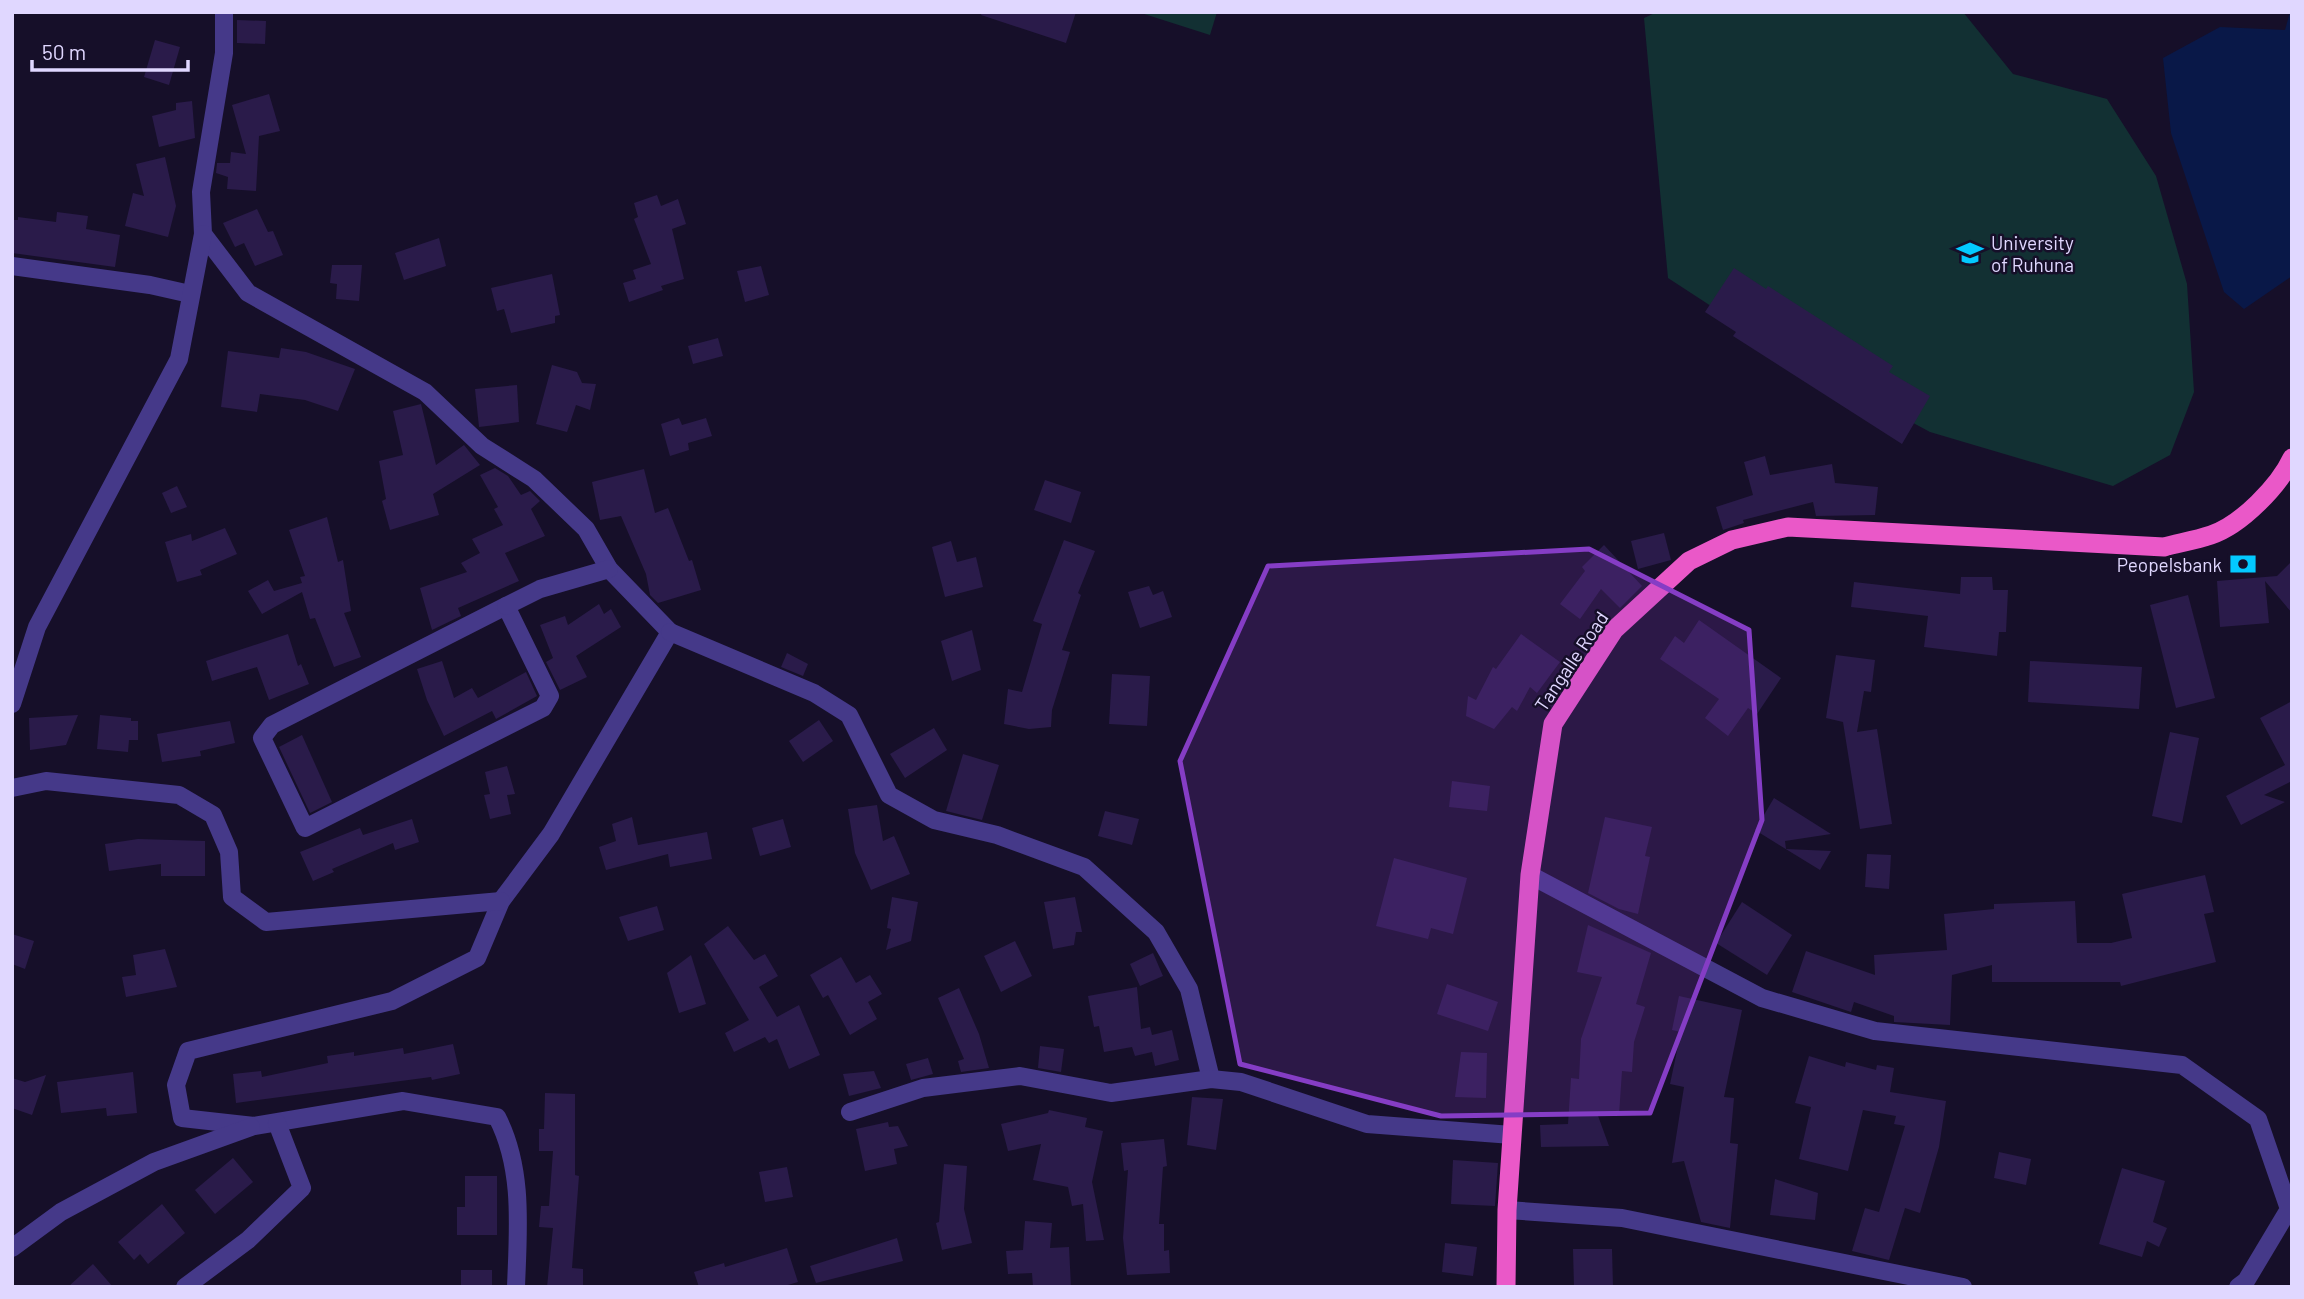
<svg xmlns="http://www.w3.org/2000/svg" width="2304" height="1299" viewBox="0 0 2304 1299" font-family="Barlow,sans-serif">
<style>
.green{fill:#123033}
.water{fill:#091848}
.building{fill:#2a1b4a}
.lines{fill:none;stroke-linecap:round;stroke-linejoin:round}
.minor{stroke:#453989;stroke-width:18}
.trunk{stroke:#ea58c8;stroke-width:19}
.marked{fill:#853dc5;fill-opacity:0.2;stroke:#853dc5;stroke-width:5;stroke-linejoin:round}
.labels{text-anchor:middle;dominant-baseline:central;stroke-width:5;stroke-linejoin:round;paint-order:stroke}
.poi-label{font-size:19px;fill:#e0d7ff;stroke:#160f29;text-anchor:start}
.street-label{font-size:19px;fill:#e0d7ff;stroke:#160f29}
</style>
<rect width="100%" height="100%" fill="#160f29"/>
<g class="green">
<polygon points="1138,12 1217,12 1210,35"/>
<polygon points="1657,12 1963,12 2013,74 2107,99 2156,176 2187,284 2194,392 2170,455 2113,486 1930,432 1780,351 1668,278 1644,18"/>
</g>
<polygon class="water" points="2290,12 2292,276 2244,309 2224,292 2171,133 2163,58 2220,27 2285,30"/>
<g class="building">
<polygon points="982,12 1076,12 1066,43 981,15"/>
<polygon points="237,20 266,21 265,44 237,43"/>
<polygon points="155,40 180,47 169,85 144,77"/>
<polygon points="269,94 280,131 259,136 256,191 227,189 228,177 216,173 217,163 230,163 231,152 246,154 232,105"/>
<polygon points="192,101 195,138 159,147 152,116 176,110 176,103"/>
<polygon points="165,157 176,206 168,237 125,226 133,193 144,196 136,164"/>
<polygon points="657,195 661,206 678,199 686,224 672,229 684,279 661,286 663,290 629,302 623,283 636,279 633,270 651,264 634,219 638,217 634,203"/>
<polygon points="257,209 268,232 273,231 283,255 255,266 244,243 235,247 223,223"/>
<polygon points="57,212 88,216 86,229 120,235 115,267 12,253 12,220 18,220 18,217 56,222"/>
<polygon points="439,238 446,266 404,280 395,253"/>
<polygon points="332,265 362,265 359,301 336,299 337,284 330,283"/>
<polygon points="761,266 769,295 745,302 737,271"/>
<polygon points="1734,268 1766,289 1768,286 1893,366 1889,372 1930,396 1902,444 1733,336 1736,332 1705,312"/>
<polygon points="552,274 560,315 555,316 555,323 511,333 504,309 497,311 491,288"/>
<polygon points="718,338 723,356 693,364 688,346"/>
<polygon points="281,348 306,352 355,369 338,411 305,400 260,394 257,412 221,407 228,351 279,358"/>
<polygon points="552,365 577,372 582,383 596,384 590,410 576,405 567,432 536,424"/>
<polygon points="517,385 519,422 479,427 475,389"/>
<polygon points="421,404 436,465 464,445 480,465 433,494 439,515 390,530 382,501 386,499 379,461 403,455 393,411"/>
<polygon points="679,418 682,425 706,418 712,436 688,443 689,450 670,456 661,424"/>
<polygon points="1765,456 1770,475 1832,464 1835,483 1878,487 1875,515 1816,516 1813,502 1743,520 1744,523 1723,530 1716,507 1753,495 1744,462"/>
<polygon points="495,468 508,476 521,495 530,491 540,501 531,509 545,536 505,553 519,581 458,608 461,616 432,630 420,588 467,572 461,563 480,553 472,539 503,525 494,509 498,507 480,475"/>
<polygon points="644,469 655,513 668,508 689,561 692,560 701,590 658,603 650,595 646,574 621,516 600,520 592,482"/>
<polygon points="1045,480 1081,492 1071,523 1034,510"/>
<polygon points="177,486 187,507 171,513 162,493"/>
<polygon points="327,517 338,562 343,560 351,611 344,613 361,657 334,667 315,618 310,619 302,592 262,614 248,591 268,580 274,591 302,583 300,577 305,576 289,530"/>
<polygon points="225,528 237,554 200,570 202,575 177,582 165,542 191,534 192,541"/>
<polygon points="1664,533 1671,560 1638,569 1631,541"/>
<polygon points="1064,540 1095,551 1078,593 1081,595 1062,650 1070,652 1052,710 1051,727 1029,729 1004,724 1008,689 1022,692 1042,624 1033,621"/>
<polygon points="951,541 957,562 976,557 983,587 945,597 932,547"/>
<polygon points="1604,545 1642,586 1620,608 1601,589 1580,619 1560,604 1585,571 1582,567"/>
<polygon points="2292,561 2292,613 2265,581 2269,623 2220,627 2217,581 2277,576"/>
<polygon points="1961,577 1992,577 1993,590 2008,590 2006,632 1999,632 1997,656 1924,647 1928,616 1851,607 1854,582 1960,594"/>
<polygon points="1149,586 1153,595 1163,591 1172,617 1140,628 1128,592"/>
<polygon points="2188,595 2215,698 2176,708 2150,605"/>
<polygon points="599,604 604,614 611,609 621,627 576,656 587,677 560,690 546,662 553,658 540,625 565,616 568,625"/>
<polygon points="1699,620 1781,678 1757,714 1748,708 1728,736 1705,718 1719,699 1660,659 1675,636 1684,643"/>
<polygon points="972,630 981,670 952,681 941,641"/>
<polygon points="288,634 298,666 301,664 309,684 269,700 257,667 212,681 206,661"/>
<polygon points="1521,634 1560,662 1537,693 1530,687 1517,711 1512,707 1494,729 1466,716 1468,696 1476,700 1493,667 1496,669"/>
<polygon points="787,653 808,664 803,676 781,667"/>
<polygon points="1836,655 1875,660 1871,692 1864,691 1857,732 1877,729 1892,824 1860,829 1843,722 1826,718"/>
<polygon points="442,661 454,698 472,688 478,698 526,672 537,696 496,719 492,711 444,736 427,700 417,669"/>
<polygon points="2030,661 2142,667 2139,709 2028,702"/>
<polygon points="1112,674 1150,676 1147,726 1109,724"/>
<polygon points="2292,701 2292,781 2264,795 2285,802 2241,825 2226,796 2285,765 2260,718"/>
<polygon points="78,715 66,745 30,750 29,718"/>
<polygon points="100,715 131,718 131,721 138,721 138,740 129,740 128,752 97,749"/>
<polygon points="819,720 833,741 803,762 789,741"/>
<polygon points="230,721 235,743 200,751 201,756 162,762 157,734"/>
<polygon points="934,728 947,750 905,778 890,754"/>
<polygon points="2170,732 2199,738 2182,823 2152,816"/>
<polygon points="302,735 332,802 310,813 279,747"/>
<polygon points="963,754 999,765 982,820 946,811"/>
<polygon points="507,766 515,794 507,795 511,814 490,819 484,795 490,794 485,772"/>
<polygon points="1452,781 1490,786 1487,811 1449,807"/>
<polygon points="1774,798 1831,834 1785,841 1786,849 1831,851 1820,870 1755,830"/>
<polygon points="877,805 883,841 894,836 910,874 871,890 855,853 848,809"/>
<polygon points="1105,811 1139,819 1132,845 1098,836"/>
<polygon points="632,817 638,845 707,832 712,859 670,867 668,854 606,870 599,847 616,841 612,824"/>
<polygon points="1605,817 1652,827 1645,856 1650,857 1638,914 1619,909 1588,893"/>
<polygon points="412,819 419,842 395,850 393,843 332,869 334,872 313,881 300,852 360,828 363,835"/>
<polygon points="783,819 791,847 760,856 752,828"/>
<polygon points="138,839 205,841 205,876 161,876 161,864 109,871 105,844"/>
<polygon points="1867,854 1891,855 1889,889 1865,887"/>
<polygon points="1394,858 1467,878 1453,934 1431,928 1428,939 1376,926"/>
<polygon points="2205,875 2214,912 2204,914 2216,962 2121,986 2120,982 1992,982 1992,965 1952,975 1950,1025 1894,1022 1894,1016 1854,1002 1851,1012 1792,992 1806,951 1875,975 1874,955 1947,950 1944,914 1994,909 1994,904 2075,901 2077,943 2111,943 2132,938 2122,894"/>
<polygon points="892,897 918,902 911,941 886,950 891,929 887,928"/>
<polygon points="1075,897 1082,932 1076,932 1074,945 1053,949 1044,902"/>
<polygon points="1742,902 1792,935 1767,975 1716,943"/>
<polygon points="657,906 664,930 628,941 619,917"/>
<polygon points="1588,925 1651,953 1636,1004 1645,1007 1634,1042 1632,1072 1622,1071 1619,1115 1597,1113 1609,1146 1541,1147 1540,1125 1568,1124 1571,1078 1579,1079 1581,1039 1602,977 1577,972"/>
<polygon points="728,926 754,960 765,954 778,976 759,987 777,1017 799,1005 820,1055 789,1069 777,1039 769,1043 765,1037 734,1052 725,1033 749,1020 704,944"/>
<polygon points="12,934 34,941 25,969 12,964"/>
<polygon points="1015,941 1032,976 1001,992 984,956"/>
<polygon points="165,949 177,987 126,997 122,977 136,975 133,955"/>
<polygon points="1153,953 1163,976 1140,986 1130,964"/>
<polygon points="691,955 706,1004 679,1013 667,973"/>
<polygon points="841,957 856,983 870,975 882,994 868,1002 877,1019 850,1035 828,995 823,998 810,975"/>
<polygon points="1447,984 1498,1002 1488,1031 1437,1014"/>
<polygon points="1137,987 1141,1029 1150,1027 1152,1035 1172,1030 1179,1060 1155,1066 1152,1052 1135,1056 1132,1047 1104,1052 1099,1026 1094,1027 1088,996"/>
<polygon points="959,988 979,1034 989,1068 961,1072 958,1061 964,1059 938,998"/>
<polygon points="1679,996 1742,1010 1724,1097 1734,1098 1730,1143 1738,1144 1730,1228 1701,1222 1684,1161 1672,1163 1684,1087 1670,1084 1681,1032 1672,1030"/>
<polygon points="453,1044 460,1074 432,1080 431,1077 236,1103 233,1074 261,1071 262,1077 328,1063 327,1056 354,1052 354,1056 403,1048 404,1054"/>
<polygon points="1040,1046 1064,1049 1061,1072 1038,1068"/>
<polygon points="1461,1052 1487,1053 1486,1098 1455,1097"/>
<polygon points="1809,1056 1845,1067 1846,1062 1876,1070 1877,1065 1894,1068 1890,1092 1946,1101 1939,1147 1920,1213 1905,1208 1889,1260 1852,1251 1865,1208 1879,1212 1905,1126 1894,1124 1896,1116 1863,1110 1848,1171 1799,1159 1811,1107 1795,1103"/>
<polygon points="928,1058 933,1074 911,1080 906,1064"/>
<polygon points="874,1071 881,1088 849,1096 843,1074"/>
<polygon points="133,1072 137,1113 107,1116 106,1108 61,1113 57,1082"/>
<polygon points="46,1075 32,1115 12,1108 12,1078 25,1082"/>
<polygon points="545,1093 575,1094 575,1175 579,1176 572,1268 583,1269 583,1287 547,1287 553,1228 539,1227 541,1206 549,1206 553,1151 539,1151 539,1129 544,1129"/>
<polygon points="1192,1097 1223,1099 1216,1150 1187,1145"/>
<polygon points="1049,1110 1087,1118 1085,1127 1103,1131 1092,1182 1104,1240 1086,1241 1083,1204 1072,1206 1068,1187 1033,1180 1041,1144 1008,1151 1001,1124 1048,1113"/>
<polygon points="888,1122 889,1127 898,1126 908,1146 894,1149 897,1164 865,1171 856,1129"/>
<polygon points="1164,1139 1167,1166 1163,1167 1159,1224 1164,1224 1164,1251 1169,1250 1170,1273 1127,1275 1123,1238 1128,1170 1124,1171 1121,1143"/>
<polygon points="1999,1152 2031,1159 2026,1185 1994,1178"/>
<polygon points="233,1158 253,1182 215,1214 195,1190"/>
<polygon points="1453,1160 1498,1163 1495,1206 1451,1204"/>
<polygon points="944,1164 967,1166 964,1209 972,1243 942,1250 936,1223 939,1222"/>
<polygon points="787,1167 793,1197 765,1202 759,1172"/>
<polygon points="2122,1168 2165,1181 2153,1222 2167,1228 2159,1247 2147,1241 2142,1257 2099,1244"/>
<polygon points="465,1176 497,1176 497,1235 457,1235 457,1207 465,1207"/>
<polygon points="1775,1179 1818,1193 1815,1220 1770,1215"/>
<polygon points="162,1204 185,1233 148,1264 140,1254 134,1260 118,1242"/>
<polygon points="1025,1221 1052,1223 1050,1248 1069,1247 1071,1287 1033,1287 1032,1273 1008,1274 1006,1251 1023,1250"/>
<polygon points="897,1238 903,1261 816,1283 810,1266"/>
<polygon points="1445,1243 1477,1247 1473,1276 1442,1272"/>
<polygon points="787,1248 798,1282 781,1287 699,1287 694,1272 724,1263 725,1267"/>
<polygon points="1573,1249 1612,1249 1613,1287 1574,1287"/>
<polygon points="93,1264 113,1287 68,1287"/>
<rect x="461" y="1270" width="31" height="17"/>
</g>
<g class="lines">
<g class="minor">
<path d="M224 12V53L201 192 203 234 248 293 425 392 482 446 534 479 586 529 609 569 670 632 551 834 501 901 477 958 392 1001 188 1051 176 1085 182 1118 254 1126 403 1101 497 1117C524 1169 518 1230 516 1287"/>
<polyline points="12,266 150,285 190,294"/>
<polygon points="506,606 550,696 543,708 305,828 262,738 272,725"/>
<polyline points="506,606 540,589 609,569"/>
<polyline points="670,632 814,693 849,715 889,795 934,820 997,835 1084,867 1156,932 1189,989 1211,1079"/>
<polyline points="12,704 37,627 179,359 203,234"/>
<polyline points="12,788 46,781 179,795 213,815 229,852 232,897 266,922 501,901"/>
<polyline points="1530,875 1762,998 1875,1031 2182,1065 2258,1119 2289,1209 2246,1281 2238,1287"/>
<polyline points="850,1112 923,1088 1020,1076 1111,1093 1211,1079 1241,1082 1367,1124 1512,1135"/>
<polyline points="1507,1210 1622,1218 1963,1287"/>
<polyline points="12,1248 61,1212 154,1162 251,1127"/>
<polyline points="185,1287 248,1240 302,1188 277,1123"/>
</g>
<path class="trunk" d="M1506 1287 1507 1210 1530 875 1553 724 1614 630 1689 561 1732 540 1788 527 2164 547C2179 543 2196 540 2211 535 2241 525 2279 486 2292 458"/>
</g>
<path class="marked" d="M1589 549 1749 630 1762 820 1650 1113 1441 1116 1240 1064 1180 761 1268 566Z"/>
<defs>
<g id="university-bare" transform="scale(2.1)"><path d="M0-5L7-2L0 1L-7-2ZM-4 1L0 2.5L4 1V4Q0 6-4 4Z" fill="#03c9ff" stroke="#160f29" stroke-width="2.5" paint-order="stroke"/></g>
<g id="bank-bare" transform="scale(2.1)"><path d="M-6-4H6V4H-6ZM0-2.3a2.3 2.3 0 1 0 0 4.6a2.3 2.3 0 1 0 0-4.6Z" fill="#03c9ff" stroke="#160f29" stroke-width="2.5" paint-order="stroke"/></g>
</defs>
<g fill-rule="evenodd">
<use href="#university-bare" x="1970" y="253"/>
<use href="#bank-bare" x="2243" y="564"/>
</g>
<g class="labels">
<g class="poi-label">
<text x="1991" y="242">University<tspan x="1991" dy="22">of Ruhuna</tspan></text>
<text x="2222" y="564" text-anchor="end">Peopelsbank</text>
</g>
<g class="street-label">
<text transform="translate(1571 661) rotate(-56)">Tangalle Road</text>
</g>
</g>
<rect width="2304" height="1299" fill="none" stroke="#e0d7ff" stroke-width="28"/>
<path d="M32 60v10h156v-10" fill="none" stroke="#e0d7ff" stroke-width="3.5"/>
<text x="42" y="60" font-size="21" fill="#e0d7ff" stroke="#160f29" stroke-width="5" paint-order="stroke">50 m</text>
</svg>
